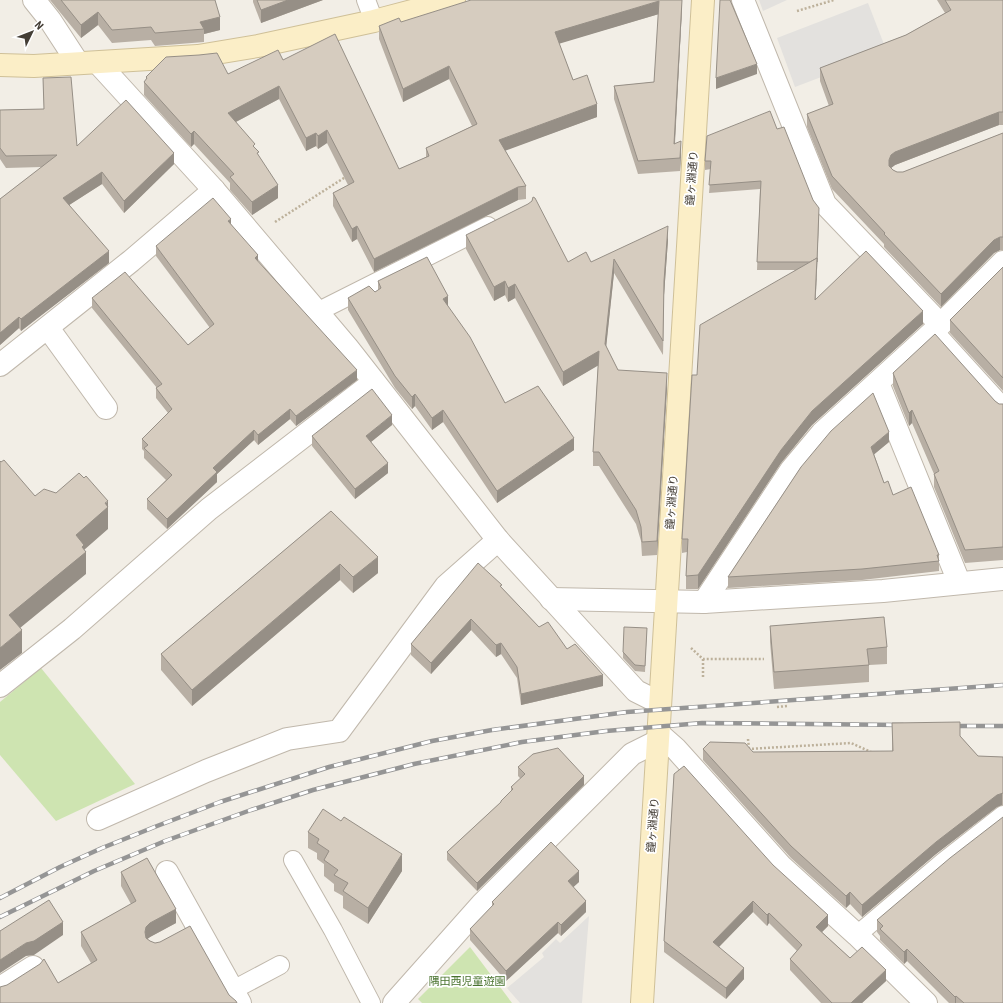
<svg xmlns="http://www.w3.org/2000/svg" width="1003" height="1003" viewBox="0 0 1003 1003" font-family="'Roboto Condensed','Noto Sans JP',sans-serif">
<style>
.green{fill:#cee4b1}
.parking{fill:#e3e1de}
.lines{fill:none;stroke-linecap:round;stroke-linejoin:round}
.lane-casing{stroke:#c0b8ac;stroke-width:20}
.street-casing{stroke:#c0b8ac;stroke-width:24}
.secondary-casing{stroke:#cfc098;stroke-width:24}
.path{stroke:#bdb19b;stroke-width:2.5;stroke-dasharray:2 2;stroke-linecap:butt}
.lane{stroke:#fff;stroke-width:18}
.street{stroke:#fff;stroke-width:22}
.secondary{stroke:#fbeec7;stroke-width:22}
.rail-casing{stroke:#959595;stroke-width:4.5}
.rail{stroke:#fff;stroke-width:3;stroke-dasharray:9;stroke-linecap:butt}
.wall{fill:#b8afa4}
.shaded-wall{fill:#968f86}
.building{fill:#d6ccbf;stroke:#968f86}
.labels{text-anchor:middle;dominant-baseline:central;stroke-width:3.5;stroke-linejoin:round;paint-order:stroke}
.street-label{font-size:11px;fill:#443e36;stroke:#fff}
.park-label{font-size:11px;fill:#48722d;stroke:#fff}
</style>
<rect width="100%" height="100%" fill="#f2eee6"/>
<g class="green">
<polygon points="41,668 135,784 56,821 0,755 0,702"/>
<polygon points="470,947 512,1003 422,1003 418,999"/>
</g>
<g class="parking">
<polygon points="759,0 787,0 763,11"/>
<polygon points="868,3 887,52 795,87 777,38"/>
<polygon points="589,916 582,1003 520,1003 507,988 544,957 542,953 556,939 560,943"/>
</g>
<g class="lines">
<g class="lane-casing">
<g id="lane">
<polyline points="366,0 374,21"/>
<polyline points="317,312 488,226"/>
<polyline points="934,331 1003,407"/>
<polyline points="293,860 333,930 371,1003"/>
<polyline points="857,935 943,862 1003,815"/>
<polyline points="233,990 280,965"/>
</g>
</g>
<g class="street-casing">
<g id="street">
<polyline points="34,0 50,20 78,63"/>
<polyline points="743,0 825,204 940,324"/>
<polyline points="98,63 214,190 347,347 498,540 636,691 660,703"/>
<polyline points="48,328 106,408"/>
<polyline points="0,365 131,261 214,190"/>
<polyline points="878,383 959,582"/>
<polyline points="551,599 704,602 883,591 1003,579"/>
<polyline points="704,602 791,470 822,433 934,331 1003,262"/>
<polyline points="0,686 72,629 209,509 374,382"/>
<polyline points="659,734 676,749 782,867 857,935 926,1003"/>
<polyline points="98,819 206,771 287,739 339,731 446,586 498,540"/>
<polyline points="167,872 240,1003"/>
<polyline points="0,988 33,967"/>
<polyline points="394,1003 482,904 632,754 658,741"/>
</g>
</g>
<g class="secondary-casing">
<g id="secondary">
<polyline points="0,65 34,66 198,56 258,46 374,21 454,0"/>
<polyline points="642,1003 703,0"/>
</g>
</g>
<g class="path">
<polyline points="797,11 834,0"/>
<polyline points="275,222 347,176"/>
<polyline points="691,648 703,659 764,659"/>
<polyline points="703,677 703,659"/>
<polyline points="777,707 787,706"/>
<polyline points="748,739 749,749"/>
<polyline points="748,749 851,743 871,752"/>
</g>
<use href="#lane" class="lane"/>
<use href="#street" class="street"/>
<use href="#secondary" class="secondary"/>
<g class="rail-casing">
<g id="rail">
<polyline points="949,726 1003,726"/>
<polyline points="0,898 60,867 102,848 157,826 220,802 329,767 432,741 492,730 627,712 1003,685"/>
<polyline points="0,917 94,871 165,841 251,810 313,790 414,764 522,742 606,731 702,723 903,725"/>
</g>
</g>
<use href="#rail" class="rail"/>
</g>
<g class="wall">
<polygon points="50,0 215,0 220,30 204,34 204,42 155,46 151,40 112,43 98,25 81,38"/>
<polygon points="253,0 323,0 261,23 253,2"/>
<polygon points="937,0 1003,0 1003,125 999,125 895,165 891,168 893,170 897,172 903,172 1003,133 1003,250 1000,250 994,253 941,307 884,247 884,244 832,189 807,127 807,114 829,106 820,81 820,68 906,35 945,13"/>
<polygon points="682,8 675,144 681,154 680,171 638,174 614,99 614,86 654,82 659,14 559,43 573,80 597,117 505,150 526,186 526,199 518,200 374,272 357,239 352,242 333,206 333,193 348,185 327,143 318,149 316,146 306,151 279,99 236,122 255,148 278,198 252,215 230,190 230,183 194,144 191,147 144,95 144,82 146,80 146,77 228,74 283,60 399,169 426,157 426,148 472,126 449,79 403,102 379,39 379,26 401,22"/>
<polygon points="43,78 77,146 174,164 124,213 102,184 69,205 109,263 21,331 19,328 0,345 0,199 42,167 6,168 0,159 0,110 44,109"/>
<polygon points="777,129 819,216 815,299 923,324 812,425 781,463 698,589 686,589 686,576 687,552 682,553 682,539 697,375 795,270 757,270 760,189 709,193 711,169 705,170 705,161"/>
<polygon points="231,224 258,262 357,380 296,426 290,419 258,445 254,440 217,474 217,482 167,529 147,509 147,499 166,480 144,458 144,451 142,449 142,439 168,413 156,398 156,388 157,388 92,308 92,298 188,345 210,328 156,256 156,246"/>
<polygon points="466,235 568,262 591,262 668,240 664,295 663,355 614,273 606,346 618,370 667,387 657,555 642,556 641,541 636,524 599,466 593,466 593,452 598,365 563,386 515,298 508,302 505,295 494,301 466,249"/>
<polygon points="1003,267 1003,391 950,333 950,320"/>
<polygon points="378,281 448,307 505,403 574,450 497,503 443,422 432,430 415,406 412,409 395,388 348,310 348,298 375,292 378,290"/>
<polygon points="893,373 995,401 999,404 1003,404 1003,560 965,563 934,487 934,474 912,423 909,426 893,386"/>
<polygon points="392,425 371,442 388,473 355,499 312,446 312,436"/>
<polygon points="889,442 874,454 884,483 939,555 939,571 862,580 728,588 728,577 801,467"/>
<polygon points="331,511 378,573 353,593 340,580 192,706 161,670 161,654"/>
<polygon points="502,588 539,627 567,649 603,686 521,705 517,678 501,654 496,657 471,630 431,674 411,655 411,644"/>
<polygon points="770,626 887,647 887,664 869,665 869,682 774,689 770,642"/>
<polygon points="647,628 645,672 635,671 623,658 623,652"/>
<polygon points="892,723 960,736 978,756 1003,757 1003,805 997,807 936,854 862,917 850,904 846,908 791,858 703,760 703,749 753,752 892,751"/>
<polygon points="518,767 584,785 477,891 447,860 447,852 501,802 501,801 511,791 511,787 521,779 518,776"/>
<polygon points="674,774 828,926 822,932 850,958 886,981 862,1003 821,1003 790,970 790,959 797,951 769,923 767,926 753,912 719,947 744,979 726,999 664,952 664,941"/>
<polygon points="308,832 402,871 368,924 343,908 343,896 334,891 334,884 324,876 324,864 317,859 317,853 308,848"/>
<polygon points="121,872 176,923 150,937 147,939 150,941 229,995 58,983 91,963 81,946 81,932 131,904 121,886"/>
<polygon points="579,882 573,887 586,912 561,936 558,933 506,981 470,940 470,929 492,907 492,902"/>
<polygon points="877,920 1003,1003 949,1003 907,961 904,964 880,940 880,936 877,932"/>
</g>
<g class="shaded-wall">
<polygon points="288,0 323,0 261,23 261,10"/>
<polygon points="682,0 682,8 674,157 674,144"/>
<polygon points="659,1 659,14 555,45 555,32"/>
<polygon points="98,12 98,25 81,38 81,25"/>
<polygon points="220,17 220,30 204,34 204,29 200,22"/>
<polygon points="757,64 757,74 716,89 716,78"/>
<polygon points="449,66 449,79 403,102 403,89"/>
<polygon points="279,86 279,99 228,126 228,113"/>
<polygon points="597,104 597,117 499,153 499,140"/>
<polygon points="999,112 999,125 895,165 891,168 889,173 889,160 891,155 895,152"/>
<polygon points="327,130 327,143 318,149 318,136"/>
<polygon points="194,131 194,144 191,147 191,134"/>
<polygon points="316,133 316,146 306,151 306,138"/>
<polygon points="681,141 681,154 680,171 680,158"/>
<polygon points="174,153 174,164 124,213 124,201"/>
<polygon points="102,172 102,184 63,209 63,198"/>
<polygon points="278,185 278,198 252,215 252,202"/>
<polygon points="518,187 518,200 374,272 374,259"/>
<polygon points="819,208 819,216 817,271 817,262"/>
<polygon points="231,219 231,229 228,221"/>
<polygon points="357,226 357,239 352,242 352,229"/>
<polygon points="668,226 668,240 664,295 663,355 664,281"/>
<polygon points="1000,237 1000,250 994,253 941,307 941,294 994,240"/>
<polygon points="109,251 109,263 21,331 21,319"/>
<polygon points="258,255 258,265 255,258"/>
<polygon points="817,258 817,272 815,313 815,300"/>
<polygon points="614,259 614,273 605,358 605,344"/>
<polygon points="505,281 505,295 494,301 494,287"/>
<polygon points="515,284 515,298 508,302 508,288"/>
<polygon points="448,296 448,308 443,299"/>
<polygon points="923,311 923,324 812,425 781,463 698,589 698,575 781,450 812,411"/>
<polygon points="19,317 19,328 0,345 0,333"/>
<polygon points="599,351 599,365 563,386 563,372"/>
<polygon points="357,370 357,380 296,426 296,416"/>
<polygon points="667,373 667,387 657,555 657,541"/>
<polygon points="415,394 415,406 412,409 412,397"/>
<polygon points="290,409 290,419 258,445 258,435"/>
<polygon points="443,410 443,422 432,430 432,418"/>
<polygon points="912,410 912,423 909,426 909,413"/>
<polygon points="392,415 392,425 366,446 366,436"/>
<polygon points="254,430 254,440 217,474 217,482 167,529 167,519 213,468"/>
<polygon points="889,432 889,442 871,457 871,447"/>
<polygon points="574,438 574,450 497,503 497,491"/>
<polygon points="388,463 388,473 355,499 355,489"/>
<polygon points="108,501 108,529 84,550 86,552 86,574 9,637 9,615 76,535"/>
<polygon points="378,557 378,573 353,593 353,577"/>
<polygon points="340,564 340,580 192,706 192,690"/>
<polygon points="471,619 471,630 431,674 431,663"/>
<polygon points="22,630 22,653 0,670 0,648"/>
<polygon points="501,643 501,654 496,657 496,645"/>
<polygon points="603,675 603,686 521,705 521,694"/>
<polygon points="584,776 584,785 477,891 477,883"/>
<polygon points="1002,793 1002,805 997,807 936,854 862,917 862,905 936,842 997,795"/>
<polygon points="402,854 402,871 368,924 368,908"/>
<polygon points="579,871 579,882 568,892 568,881"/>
<polygon points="850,892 850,904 846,908 846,896"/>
<polygon points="586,901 586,912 561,936 561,925"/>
<polygon points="753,901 753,912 713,953 713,942"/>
<polygon points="176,909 176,923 150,937 146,940 145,932 146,927 150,923"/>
<polygon points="769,913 769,923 767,926 767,915"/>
<polygon points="828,915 828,926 816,938 816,927"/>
<polygon points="63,922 63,935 34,955 26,956 0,973 0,960 26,943"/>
<polygon points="558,922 558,933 506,981 506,971"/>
<polygon points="907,949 907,961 904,964 904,952"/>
<polygon points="744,968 744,979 726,999 726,988"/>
<polygon points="886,970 886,981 862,1003 851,1003"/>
<polygon points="956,996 956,1003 955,1003 955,997"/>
</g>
<g class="building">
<polygon points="61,0 215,0 220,17 200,22 204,29 155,33 151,27 112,30 98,12 81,25"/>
<polygon points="257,0 288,0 261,10"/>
<polygon points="471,0 682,0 674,144 681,141 680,158 638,161 614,86 654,82 659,1 555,32 573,80 587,75 597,104 499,140 526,186 518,187 374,259 357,226 352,229 333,193 354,182 327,130 318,136 316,133 306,138 279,86 228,113 255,144 253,146 259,152 257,153 278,185 252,202 230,177 234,174 194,131 191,134 144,82 147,78 146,77 166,57 199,55 217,53 228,74 278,50 283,60 335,34 399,169 429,156 426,148 477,124 449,66 403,89 379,26 399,18 401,22"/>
<polygon points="720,0 730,0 757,64 716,78"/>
<polygon points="945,0 1003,0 1003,112 999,112 895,152 891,155 889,160 889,166 893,170 897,172 903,172 1003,133 1003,237 1000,237 994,240 941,294 884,234 885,233 832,176 807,114 833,104 820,68 906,35 951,10"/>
<polygon points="71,77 77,146 126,100 174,153 124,201 102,172 63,198 109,251 21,319 19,317 0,333 0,199 57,155 6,156 0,148 0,110 44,109 43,78"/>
<polygon points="770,111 777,129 784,127 813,200 819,208 817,262 817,258 810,262 757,262 761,181 709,185 711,161 705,161 707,136"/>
<polygon points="533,197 535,198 568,262 586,252 591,262 668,226 664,281 663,341 614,259 605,344 618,370 667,373 657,541 642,542 641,527 636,510 599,452 593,452 599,351 563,372 515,284 508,288 505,281 494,287 466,235 528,204 532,201"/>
<polygon points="213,198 231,219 228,221 258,255 255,258 357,370 296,416 290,409 258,435 254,430 213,468 217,472 167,519 147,499 172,475 144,448 148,445 142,439 172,409 156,388 162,384 92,298 125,272 188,345 214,324 156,246"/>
<polygon points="866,251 923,311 812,411 781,450 698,575 686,576 688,539 682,539 692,375 697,375 700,325 817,258 815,300"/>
<polygon points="427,257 448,296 443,299 470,337 505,403 538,386 574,438 497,491 443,410 432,418 415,394 412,397 395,376 348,298 369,286 375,292 381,288 378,281"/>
<polygon points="1003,267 1003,378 950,320"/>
<polygon points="935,334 995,401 999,404 1003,404 1003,547 965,550 934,474 939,471 912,410 909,413 893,373"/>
<polygon points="372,389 392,415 366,436 388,463 355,489 312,436"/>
<polygon points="873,393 889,432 871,447 884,483 888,481 893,495 911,487 939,555 937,555 939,561 862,569 728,577 801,467 831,431"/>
<polygon points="4,460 35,496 44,489 56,493 79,473 84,478 86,476 108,501 105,503 108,507 76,535 84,545 82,547 86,552 9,615 22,630 0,648 0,461 1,462"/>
<polygon points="331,511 378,557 353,577 340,564 192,690 161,654"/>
<polygon points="478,563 502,585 500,586 539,627 548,622 567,649 575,644 603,675 521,694 517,667 501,643 496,645 471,619 431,663 411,644"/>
<polygon points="884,617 887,647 867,649 869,665 774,672 770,626"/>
<polygon points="624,627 647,628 645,666 635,665 623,652"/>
<polygon points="960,722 960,736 978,756 1003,757 1003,793 997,795 936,842 862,905 850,892 846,896 791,846 703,749 710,742 745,743 753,752 893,751 892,723"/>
<polygon points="558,748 584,776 477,883 447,852 501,802 501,801 513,789 511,787 525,774 518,767 533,754"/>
<polygon points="684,766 773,865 828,915 816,927 850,958 862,947 886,970 851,1003 832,1003 790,959 802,945 769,913 767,915 753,901 713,942 744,968 726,988 664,941 674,774"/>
<polygon points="323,809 341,821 344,817 402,854 368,908 343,891 348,883 334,875 338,870 324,860 329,851 317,843 319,839 308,832"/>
<polygon points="1003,817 1003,1003 964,1003 956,996 955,997 907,949 904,952 880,929 883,926 877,920 950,858"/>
<polygon points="551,842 579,871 568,881 586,901 561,925 558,922 506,971 470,929 494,904 492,902"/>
<polygon points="147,858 176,909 150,923 146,927 145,932 146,938 150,941 155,943 160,942 190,926 229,995 236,1001 237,1003 0,1003 0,987 7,985 40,964 44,959 58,983 97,960 81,932 136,901 121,872"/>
<polygon points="49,900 63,922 34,941 26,943 0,960 0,931"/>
</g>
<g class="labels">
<g class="street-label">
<text transform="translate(692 178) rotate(-86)">鐘ヶ淵通り</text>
<text transform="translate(672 502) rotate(-86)">鐘ヶ淵通り</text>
<text transform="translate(653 825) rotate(-86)">鐘ヶ淵通り</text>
</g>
<g class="park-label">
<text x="467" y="981">隅田西児童遊園</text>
</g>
</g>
<g transform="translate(32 32) rotate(47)" stroke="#ffffff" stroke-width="3" paint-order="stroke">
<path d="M0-3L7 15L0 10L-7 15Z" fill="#443e36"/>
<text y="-6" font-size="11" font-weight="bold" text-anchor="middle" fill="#443e36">N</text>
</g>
</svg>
